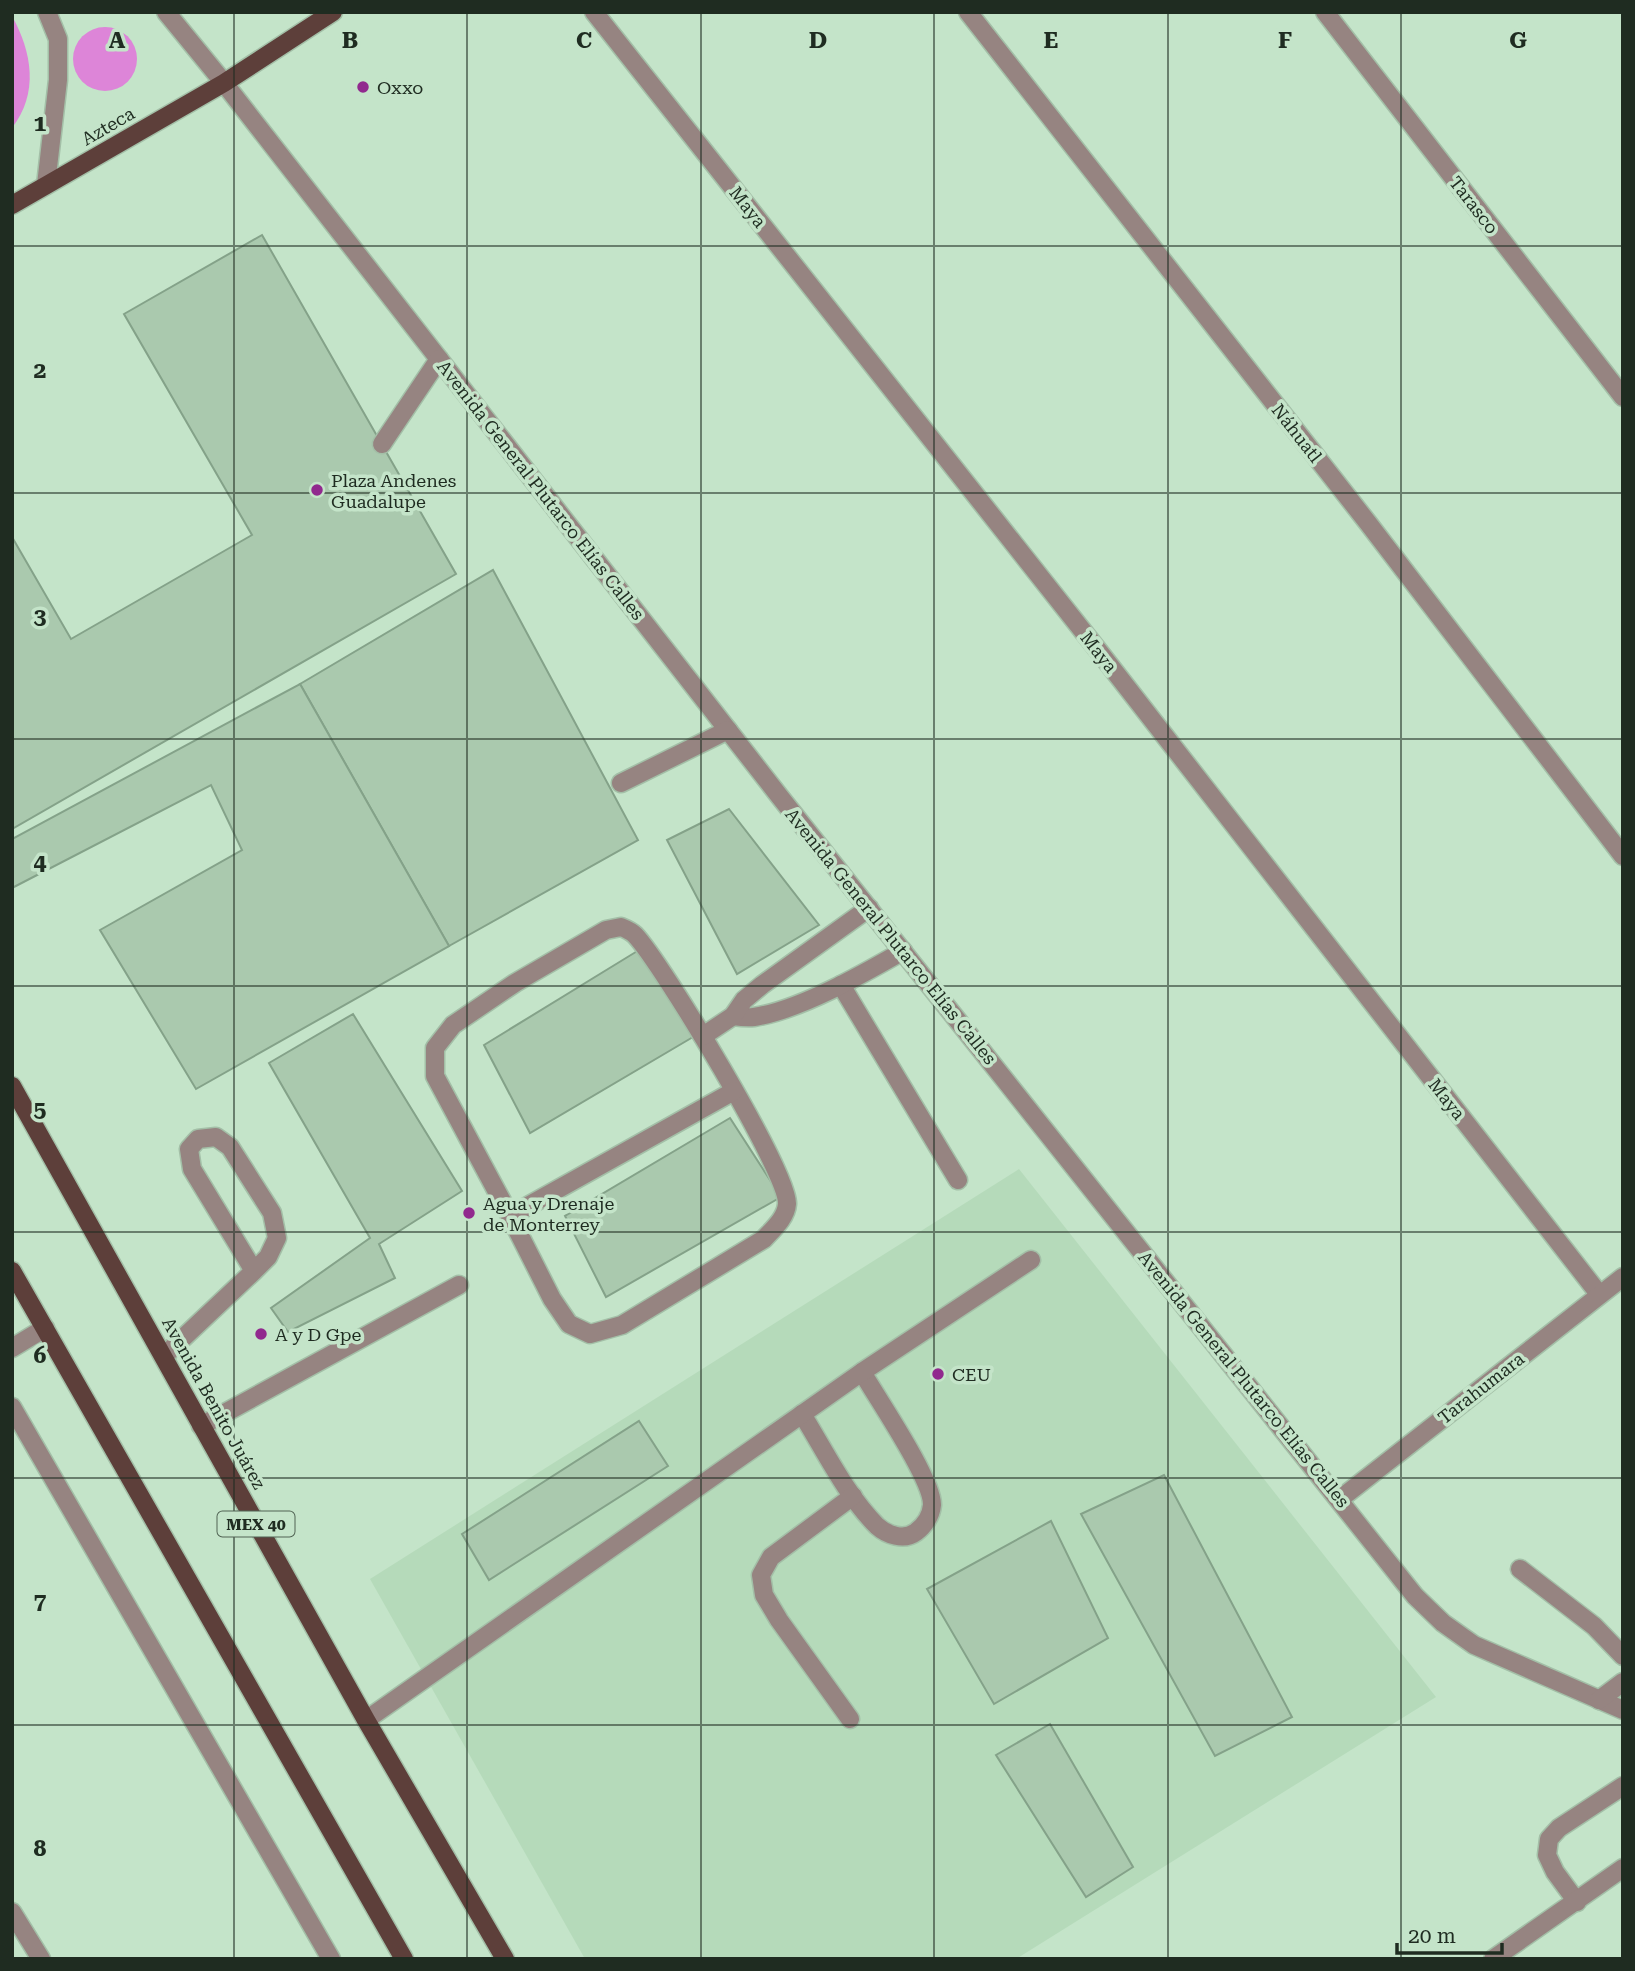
<svg xmlns="http://www.w3.org/2000/svg" width="1635" height="1971" viewBox="0 0 1635 1971" font-family="'Roboto Serif',serif">
<style>
.built{fill:#b5daba}
.green{fill:#dd85d8}
.building{fill:#aac9ae;stroke:#84a289;stroke-width:2}
.lines{fill:none;stroke-linecap:round;stroke-linejoin:round}
.minor-casing{stroke:#a3bfa7;stroke-width:21}
.major-casing{stroke:#a3bfa7;stroke-width:21}
.minor{stroke:#968481;stroke-width:18}
.major{stroke:#5d3f3a;stroke-width:18}
.grid{fill:none;stroke:#1f2c21;stroke-width:2;stroke-opacity:0.55}
.poi-dot{fill:#91298e;stroke:#c4e4c9;stroke-width:2.5}
.labels{text-anchor:middle;dominant-baseline:central;stroke-width:7;stroke-linejoin:round;paint-order:stroke}
.shield{fill:#c4e4c9;stroke:#506353;stroke-width:2}
.shield-label{font-size:16px;font-weight:bold;fill:#1f2c21}
.poi-label{font-size:18px;fill:#1f2c21;stroke:#c4e4c9;text-anchor:start}
.street-label{font-size:18px;fill:#1f2c21;stroke:#c4e4c9}
.grid-label{font-size:23px;text-anchor:middle;font-weight:bold;fill:#1f2c21;stroke:#c4e4c9;stroke-width:7;stroke-linejoin:round;paint-order:stroke}
</style>
<rect width="100%" height="100%" fill="#c4e4c9"/>
<polygon class="built" points="1019,1169 1436,1697 1016,1959 585,1959 370,1579"/>
<g class="green">
<path d="M12 16C32 52 39 93 12 128Z"/>
<circle cx="105" cy="59" r="32"/>
</g>
<g class="building">
<polygon points="262,235 456,574 12,829 12,537 71,639 252,535 124,314"/>
<polygon points="493,570 638,840 449,946 300,684"/>
<polygon points="300,684 449,946 196,1089 100,930 242,850 211,785 12,888 12,839"/>
<polygon points="729,809 819,925 737,974 667,840"/>
<polygon points="639,950 693,1037 530,1133 484,1045"/>
<polygon points="353,1014 462,1191 379,1244 395,1278 288,1332 271,1308 370,1238 269,1063"/>
<polygon points="730,1118 781,1197 606,1297 565,1216"/>
<polygon points="639,1421 668,1466 489,1580 462,1534"/>
<polygon points="1164,1475 1292,1717 1215,1756 1081,1514"/>
<polygon points="1051,1521 1108,1638 994,1704 927,1589"/>
<polygon points="1050,1724 1133,1867 1086,1897 996,1755"/>
</g>
<g class="lines">
<g class="minor-casing">
<g id="minor">
<polyline points="166,12 224,83 780,797 1415,1596 1443,1623 1474,1645 1623,1710"/>
<polyline points="594,12 1101,654 1599,1294"/>
<polyline points="968,12 1368,523 1623,856"/>
<polyline points="1325,12 1623,397"/>
<polyline points="46,185 58,80 58,39 47,12"/>
<polyline points="382,444 439,359"/>
<polyline points="621,783 728,730"/>
<path d="M621 927C626 929 631 931 635 935 661 962 789 1173 787 1204 786 1218 773 1229 764 1239L622 1325 590 1334 569 1324 552 1299 510 1216 435 1076V1048L453 1025 515 983 606 930Z"/>
<polyline points="841,985 958,1180"/>
<path d="M733 1016C740 1017 747 1018 754 1017 800 1010 863 974 903 951"/>
<polyline points="703,1036 733,1016 744,1000 762,985 869,908"/>
<polyline points="510,1216 734,1091"/>
<polyline points="12,1348 45,1328"/>
<polyline points="164,1356 254,1271 268,1257 277,1238 272,1213 230,1147 216,1137 198,1139 189,1149 192,1169 254,1271"/>
<polyline points="12,1407 331,1959"/>
<path d="M802 1414C825 1451 846 1495 877 1526 887 1535 904 1541 916 1532 924 1526 931 1516 932 1505 933 1480 877 1398 862 1372"/>
<polyline points="201,1426 459,1285"/>
<polyline points="1340,1499 1623,1277"/>
<polyline points="1520,1569 1594,1626 1623,1656"/>
<polyline points="1599,1700 1623,1682"/>
<polyline points="850,1719 779,1620 764,1595 761,1575 771,1557 853,1496"/>
<polyline points="366,1720 862,1372 1031,1260"/>
<polyline points="1577,1902 1555,1872 1547,1855 1549,1839 1559,1828 1623,1786"/>
<polyline points="12,1912 41,1959"/>
<polyline points="1493,1959 1623,1868"/>
</g>
</g>
<g class="major-casing">
<g id="major">
<polyline points="12,205 224,83 333,12"/>
<polyline points="12,1086 366,1720 505,1959"/>
<polyline points="12,1271 404,1959"/>
</g>
</g>
<use href="#minor" class="minor"/>
<use href="#major" class="major"/>
</g>
<path class="grid" d="M234 12V1959M467 12V1959M701 12V1959M934 12V1959M1168 12V1959M1401 12V1959M12 246H1623M12 493H1623M12 739H1623M12 986H1623M12 1232H1623M12 1478H1623M12 1725H1623"/>
<g class="poi-dot">
<circle cx="363" cy="87" r="7"/>
<circle cx="317" cy="490" r="7"/>
<circle cx="469" cy="1213" r="7"/>
<circle cx="261" cy="1334" r="7"/>
<circle cx="938" cy="1374" r="7"/>
</g>
<g class="labels">
<rect class="shield" x="217.5" y="1511.5" width="77" height="25" rx="5"/>
<g class="shield-label">
<text x="256" y="1524">MEX 40</text>
</g>
<g class="poi-label">
<text x="377" y="87">Oxxo</text>
<text x="331" y="480">Plaza Andenes<tspan x="331" dy="21">Guadalupe</tspan></text>
<text x="483" y="1203">Agua y Drenaje<tspan x="483" dy="21">de Monterrey</tspan></text>
<text x="275" y="1334">A y D Gpe</text>
<text x="952" y="1374">CEU</text>
</g>
<g class="street-label">
<text transform="translate(108 126) rotate(-30)">Azteca</text>
<text transform="translate(1474 205) rotate(52)">Tarasco</text>
<text transform="translate(748 207) rotate(52)">Maya</text>
<text transform="translate(1297 433) rotate(52)">Náhuatl</text>
<text transform="translate(541 490) rotate(52)">Avenida General Plutarco Elías Calles</text>
<text transform="translate(1099 652) rotate(52)">Maya</text>
<text transform="translate(891 936) rotate(51)">Avenida General Plutarco Elías Calles</text>
<text transform="translate(1447 1099) rotate(52)">Maya</text>
<text transform="translate(1244 1379) rotate(51)">Avenida General Plutarco Elías Calles</text>
<text transform="translate(1481 1388) rotate(-38)">Tarahumara</text>
<text transform="translate(214 1403) rotate(61)">Avenida Benito Juárez</text>
</g>
</g>
<g class="grid-label">
<text x="117" y="48">A</text>
<text x="350" y="48">B</text>
<text x="584" y="48">C</text>
<text x="818" y="48">D</text>
<text x="1051" y="48">E</text>
<text x="1285" y="48">F</text>
<text x="1518" y="48">G</text>
<text x="40" y="131">1</text>
<text x="40" y="378">2</text>
<text x="40" y="624">3</text>
<text x="40" y="870">4</text>
<text x="40" y="1117">5</text>
<text x="40" y="1363">6</text>
<text x="40" y="1609">7</text>
<text x="40" y="1856">8</text>
</g>
<rect width="1635" height="1971" fill="none" stroke="#1f2c21" stroke-width="28"/>
<path d="M1397 1943v10h105v-10" fill="none" stroke="#1f2c21" stroke-width="3.5"/>
<text x="1408" y="1943" font-size="21" fill="#1f2c21" stroke="#c4e4c9" stroke-width="5" paint-order="stroke">20 m</text>
</svg>
